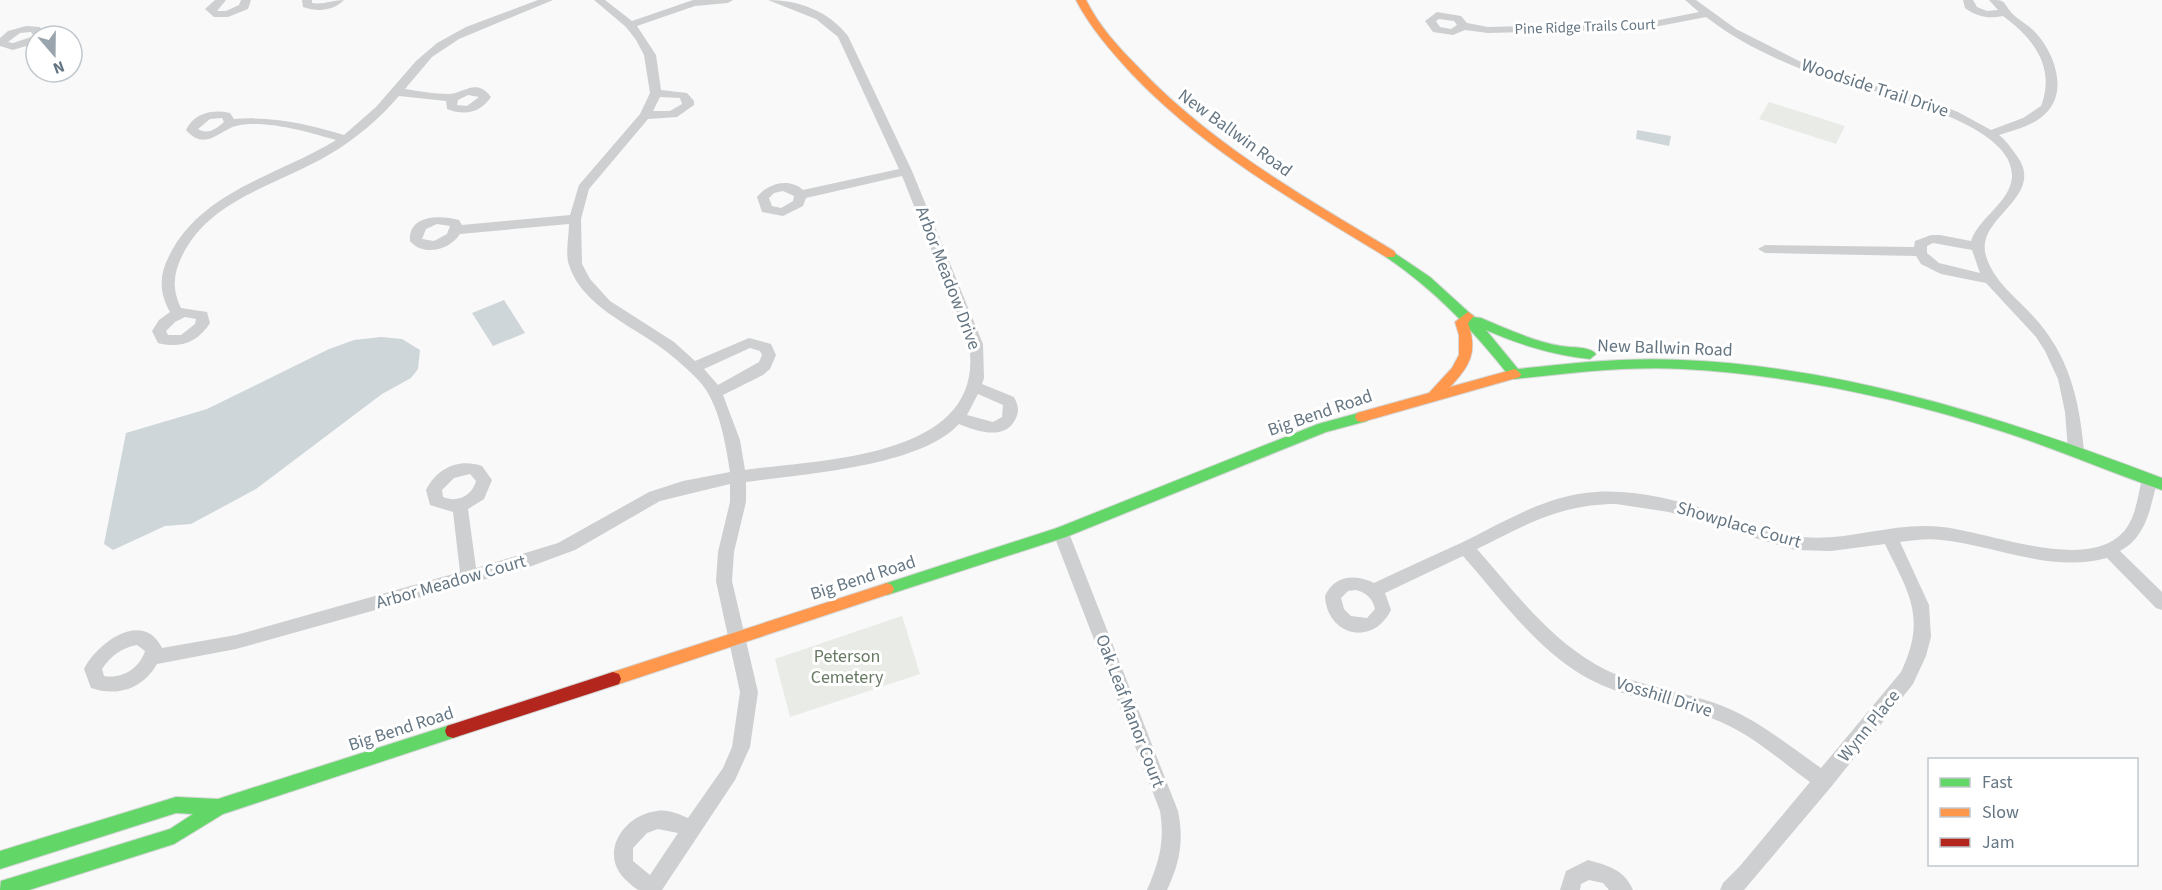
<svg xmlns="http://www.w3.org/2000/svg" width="2162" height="890" viewBox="0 0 2162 890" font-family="'Source Sans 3',sans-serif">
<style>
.green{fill:#e8ebe6}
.water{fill:#ced6d9}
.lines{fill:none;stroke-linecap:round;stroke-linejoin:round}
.fast-casing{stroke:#d5d6d7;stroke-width:2}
.slow-casing{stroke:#d5d6d7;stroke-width:2}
.jam-casing{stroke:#d5d6d7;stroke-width:2}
.street{fill:#cecfd0;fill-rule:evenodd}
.fast{fill:#63d668;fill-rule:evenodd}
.slow{fill:#ff974d;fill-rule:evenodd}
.jam{fill:#b3261e;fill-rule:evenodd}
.labels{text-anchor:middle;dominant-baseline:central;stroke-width:6;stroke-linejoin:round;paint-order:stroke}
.far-street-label{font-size:15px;fill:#657683;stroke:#fff}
.street-label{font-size:18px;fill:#657683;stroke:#fff}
.park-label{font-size:18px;fill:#687a64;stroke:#fff}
</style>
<rect width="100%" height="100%" fill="#f9f9f9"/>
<g class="green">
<polygon points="1769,102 1845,126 1836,144 1759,119"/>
<polygon points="902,616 920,674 790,717 775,659"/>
</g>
<g class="water">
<polygon points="1637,130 1671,136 1669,146 1636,139"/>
<polygon points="504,300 525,333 493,346 472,313"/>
<polygon points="381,337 402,339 420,350 418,369 411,378 382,394 256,489 191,524 165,526 113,550 104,544 126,433 207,409 329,349 354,340"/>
</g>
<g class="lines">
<g class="fast-casing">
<g id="fast">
<path d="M1390 250 1430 277 1474 317 1481 318C1507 329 1533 341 1561 346 1571 348 1590 346 1596 354L1590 359C1553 355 1520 345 1486 330L1518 369C1573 363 1627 357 1682 360 1848 367 2007 419 2162 478V490C2109 472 2057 449 2004 432 1900 398 1792 375 1683 369 1627 366 1571 373 1515 379L1510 377C1474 331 1435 290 1386 257L1384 254 1386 251Z"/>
<polygon points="1362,412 1369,417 1367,421 1326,432 1066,537 887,595 882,593 880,589 882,585 887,583 1057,528 1318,424"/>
<polygon points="453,724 459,726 461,731 459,736 223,814 174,844 29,890 0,890 1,881 170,829 193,814 176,813 0,869 0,851 176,797 218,799"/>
</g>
</g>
<g class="slow-casing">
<g id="slow">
<path d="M1076 0H1086C1099 26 1118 47 1139 68 1212 145 1304 197 1394 251L1396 254 1394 257H1386C1296 202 1204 150 1131 73 1110 50 1090 27 1076 0Z"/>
<path d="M1468 312 1474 316 1468 323C1478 352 1470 366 1450 387L1515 369 1521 374 1520 377 1362 422 1357 421 1355 417 1357 413 1429 393 1452 368 1459 355V335L1455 322Z"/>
<polygon points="887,583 892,585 894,589 892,593 613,686 607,684 605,679 607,674 613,672"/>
</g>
</g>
<g class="jam-casing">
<polygon id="jam" points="613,672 619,674 621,679 619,684 613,686 453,738 447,736 445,731 447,726 453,724"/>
</g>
<g class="street">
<polygon points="215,0 226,0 217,11 226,11 239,5 241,0 251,0 248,9 228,17 214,17 205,9"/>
<path d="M302 0H312V3C323 5 333 0 344 0 333 11 318 12 303 7Z"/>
<path d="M538 0H553L459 39 432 57 405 89C419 91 434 94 448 94 464 94 476 77 491 97 480 113 465 116 447 109L446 101 399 96C379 119 356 139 330 154 279 185 210 198 182 256 173 274 172 290 181 308L207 312 210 323C198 342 180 349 158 343L152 331 159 320 170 312C159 293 159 275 169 256 201 191 279 175 336 140 308 132 264 119 236 126 220 130 205 152 186 130 194 113 213 109 230 113L234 119C272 116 308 124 344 135L376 107 416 61 437 43 466 27ZM468 95 479 97 467 106 457 105 458 100ZM222 118 224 122C216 129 208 135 198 129L210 119ZM185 317 196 319 195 324 181 335H168L166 331 175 322Z"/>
<path d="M594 0H605L632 21 693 0H733L728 3 695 6 637 26 656 55 661 90 687 93 694 101V105L677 117 648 119 589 189 581 219 582 264 590 279 610 301 674 342 695 361 749 338 771 344 776 355 770 369 763 375 723 395 740 440 745 470C820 459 987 459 969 345 966 328 955 310 949 294 933 255 918 215 902 176L806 198 803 206 783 216 762 212 757 197C767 184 789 177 803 190L899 169 838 37 816 19 768 0C798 0 829 11 848 36L912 171 983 344 984 378 982 384 1014 397C1018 405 1020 411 1015 420 1004 441 976 431 959 424 920 467 802 474 746 482V502L734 552 732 581 758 692 750 747 735 780 662 890C656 890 645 890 639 890 635 889 631 884 628 882 597 856 622 815 657 811 668 809 678 814 688 818L723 768 732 747 740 692 716 581 718 552 730 502V484L660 501 575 550 529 567 236 649 157 664C143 689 117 697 91 688L84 669C97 643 143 609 162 648L236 635 460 572 453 512 430 505 426 490C437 468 459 458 482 466L492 480 484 499 468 509 476 568 558 543 649 492 683 481 730 472C726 445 719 403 700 382 689 370 675 358 663 349 631 325 582 306 569 265 565 253 569 236 569 224L460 234C450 250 423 257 410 241 408 214 441 215 459 220L462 225 570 215 579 185 640 114 650 93 644 55 636 40 626 27ZM660 97 680 98 682 104 670 111H653ZM783 191 794 196 793 201 781 208 772 206 769 198 774 193ZM437 224 450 226 447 234 434 241 422 239 426 229ZM750 348 760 351 762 355 759 362 718 385 704 369ZM978 394 1003 405 1002 417 993 422 967 415ZM470 474 476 481C472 496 457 503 443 497L442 490 454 478ZM137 645 145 651C139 669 122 679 104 676L102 669C111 656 121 648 137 645ZM658 829 678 833 650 875 633 861V848L647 833Z"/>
<path d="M1685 0H1696L1736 29 1799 61 1839 75 1928 100 1958 112 1991 130 2023 118 2041 106C2056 67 2033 38 2003 16 1989 19 1977 17 1965 8L1963 0H1973L1977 7 1987 11 1998 10 1989 0C2005 0 2002 0 2010 11 2016 19 2028 24 2035 32 2053 51 2068 88 2048 111 2036 125 2015 130 1999 135 2007 141 2011 148 2017 156 2047 198 1974 217 1986 256 1994 282 2016 297 2033 316 2069 355 2079 398 2084 450L2081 454H2071L2068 450 2065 412 2058 379 2045 351 2036 337 1986 283 1941 274 1921 264 1916 256 1765 253 1758 249 1765 245 1914 247 1915 241 1931 235H1940L1971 241C1979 217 2010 203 2012 177 2015 116 1849 88 1806 71 1770 57 1736 40 1706 17L1644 29 1488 33 1465 30 1453 35 1433 32 1425 21 1437 12 1461 16 1467 23 1488 27 1644 23 1699 12ZM1439 19 1454 21 1457 25 1451 29 1440 27 1436 21ZM1933 243 1972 250 1980 273 1939 263 1927 253V246Z"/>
<path d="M26 26 40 27 44 36H36V43L13 50 0 46V38L8 31ZM31 32 34 36 13 43 8 42 20 33Z"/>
<path d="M2150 473 2155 475 2158 479C2150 506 2148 536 2120 551L2162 592V610L2156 608 2107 558C2052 573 1996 546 1942 540 1928 538 1914 540 1900 542L1929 605 1931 637 1926 656 1913 684 1831 787 1744 890H1720L1723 883 1740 866 1810 782C1778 759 1748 731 1711 718 1668 702 1622 699 1582 675 1534 646 1500 598 1463 556L1385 593 1391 610C1373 647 1327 636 1325 596 1335 575 1355 574 1374 583 1403 569 1432 556 1461 543 1504 522 1546 495 1596 492 1643 489 1689 504 1733 518 1753 525 1773 533 1794 536 1844 544 1892 521 1942 527 1989 532 2078 569 2118 537 2136 523 2137 498 2142 479L2145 475ZM1616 504 1669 512 1795 550 1831 551 1885 544C1909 594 1927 617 1901 672L1821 768C1786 744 1754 716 1712 702 1673 689 1631 685 1595 664 1547 636 1513 590 1477 549 1525 525 1561 504 1616 504ZM1356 590C1367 593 1373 599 1375 609L1367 618 1351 616 1344 609 1341 598 1348 591Z"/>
<path d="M1061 526 1067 528 1069 533 1178 811C1184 840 1180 863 1167 890H1147C1159 862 1165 842 1160 811L1053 533 1055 528Z"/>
<path d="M1588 860C1607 865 1625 870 1633 890H1609L1603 883 1589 880 1581 884 1580 890H1560L1566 871Z"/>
</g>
<use href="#fast" class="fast"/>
<use href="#slow" class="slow"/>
<use href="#jam" class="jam"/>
</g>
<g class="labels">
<g class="far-street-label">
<text transform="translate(1585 27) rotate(-2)">Pine Ridge Trails Court</text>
</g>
<g class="street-label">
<text transform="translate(1875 88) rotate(18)">Woodside Trail Drive</text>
<text transform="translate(1235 133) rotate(36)">New Ballwin Road</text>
<text transform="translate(948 278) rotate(69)">Arbor Meadow Drive</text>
<text transform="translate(1665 348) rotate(2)">New Ballwin Road</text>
<text transform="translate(1320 413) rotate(-19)">Big Bend Road</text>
<text transform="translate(1739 525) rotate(16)">Showplace Court</text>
<text transform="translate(863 578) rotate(-18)">Big Bend Road</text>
<text transform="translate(451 582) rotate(-16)">Arbor Meadow Court</text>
<text transform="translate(1664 697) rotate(17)">Vosshill Drive</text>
<text transform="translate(1130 711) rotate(69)">Oak Leaf Manor Court</text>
<text transform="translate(1869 726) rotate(-51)">Wynn Place</text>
<text transform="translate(401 729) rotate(-18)">Big Bend Road</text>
</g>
<g class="park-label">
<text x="847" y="656">Peterson<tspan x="847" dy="21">Cemetery</tspan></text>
</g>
</g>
<rect x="1928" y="758" width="210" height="108" fill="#ffffff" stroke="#c1c8cd" stroke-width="1.5"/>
<rect x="1940" y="778" width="30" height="9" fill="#63d668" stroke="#c1c8cd" stroke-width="1.5"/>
<text x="1982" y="788" font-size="18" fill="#657683">Fast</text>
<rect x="1940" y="808" width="30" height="9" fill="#ff974d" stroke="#c1c8cd" stroke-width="1.5"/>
<text x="1982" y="818" font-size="18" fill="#657683">Slow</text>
<rect x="1940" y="838" width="30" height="9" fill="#b3261e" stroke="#c1c8cd" stroke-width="1.5"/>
<text x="1982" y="848" font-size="18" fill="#657683">Jam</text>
<g transform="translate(54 54) rotate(160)"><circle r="28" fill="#ffffff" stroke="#c1c8cd" stroke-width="1.5"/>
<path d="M0-4.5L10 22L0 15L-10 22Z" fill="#99a4ac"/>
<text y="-9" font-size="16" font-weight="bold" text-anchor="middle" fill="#657683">N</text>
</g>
</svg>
